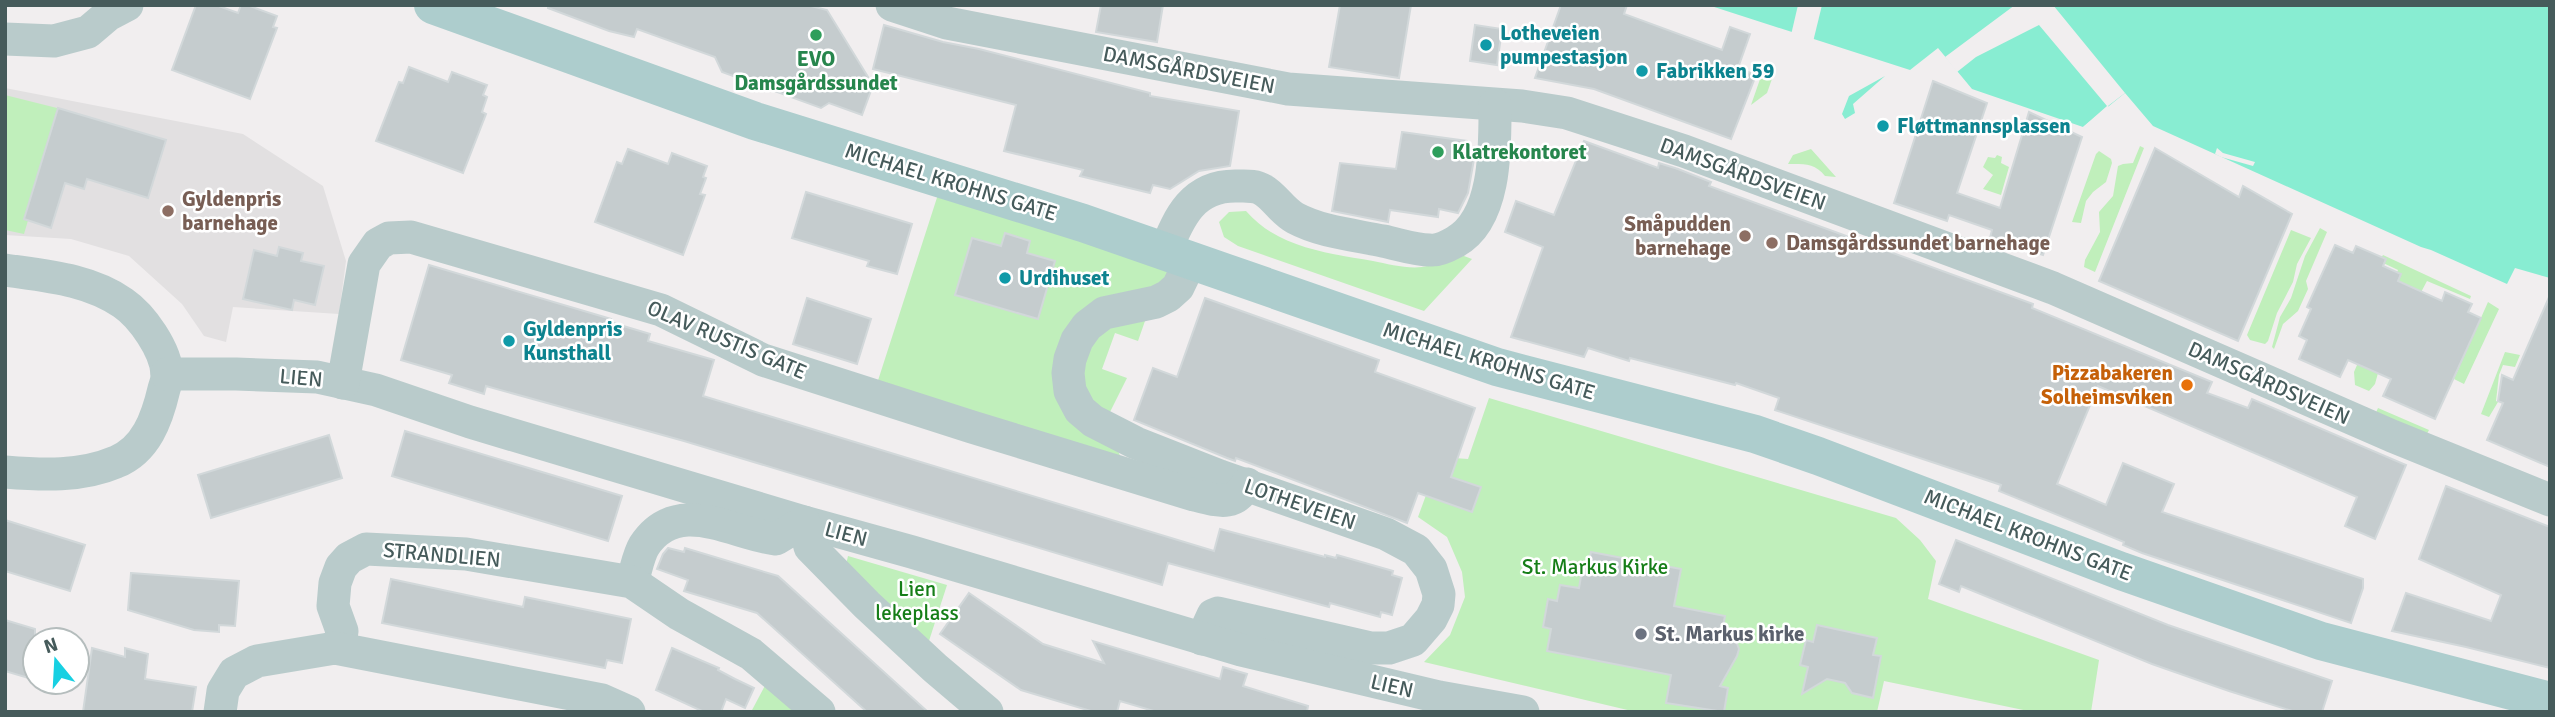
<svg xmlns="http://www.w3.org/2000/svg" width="2555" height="717" viewBox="0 0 2555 717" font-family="Signika,sans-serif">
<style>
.education{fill:#e2e0e1}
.green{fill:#c0efbb}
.water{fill:#88edd2}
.pier{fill:#f1eeef}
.building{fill:#c5ccce;stroke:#d2d8da;stroke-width:2}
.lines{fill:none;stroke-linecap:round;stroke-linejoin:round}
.minor{stroke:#b9cbcb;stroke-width:33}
.major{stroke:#adcdcd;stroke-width:38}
.leisure-dot{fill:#2e9e5b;stroke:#fff;stroke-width:2.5}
.culture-dot{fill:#0f9aa8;stroke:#fff;stroke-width:2.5}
.education-dot{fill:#8d6e63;stroke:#fff;stroke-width:2.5}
.food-dot{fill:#e8710a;stroke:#fff;stroke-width:2.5}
.worship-dot{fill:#6b7280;stroke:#fff;stroke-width:2.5}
.labels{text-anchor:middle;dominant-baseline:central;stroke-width:5;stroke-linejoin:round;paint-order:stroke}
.culture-label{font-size:21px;font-weight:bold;fill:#0d838f;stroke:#fff;text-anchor:start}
.leisure-label{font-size:21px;font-weight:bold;fill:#27864d;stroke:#fff}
.street-label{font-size:21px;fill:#465b5b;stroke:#fff}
.education-label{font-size:21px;font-weight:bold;fill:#785e54;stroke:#fff;text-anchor:start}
.food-label{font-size:21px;font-weight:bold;fill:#c56008;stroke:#fff;text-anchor:end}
.park-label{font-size:21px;fill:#167e18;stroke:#fff}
.worship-label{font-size:21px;font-weight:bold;fill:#5b616d;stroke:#fff;text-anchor:start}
</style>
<rect width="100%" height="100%" fill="#f1eeef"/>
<polygon class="education" points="5,88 243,134 323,186 346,261 339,314 233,307 226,342 204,336 182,304 129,256 71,239 5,235"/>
<g class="green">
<polygon points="1766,62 1773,76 1767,93 1751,105"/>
<polygon points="5,95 61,109 24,234 5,230"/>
<polygon points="2140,146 2144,148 2095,272 2084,267 2085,260 2100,232 2099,212 2113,196 2118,166 2123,164 2133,163"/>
<path d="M1811 149 1836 177 1825 176C1815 163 1804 164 1788 164L1793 155Z"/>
<polygon points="2099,151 2111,159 2112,163 2106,182 2093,192 2086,201 2081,223 2072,222 2096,154"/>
<polygon points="1997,155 2002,157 2001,163 2009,167 2001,195 1983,189 1993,175 1983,167 1988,157 1995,158"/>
<polygon points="943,179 1190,262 1152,301 1138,341 1115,333 1102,369 1127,378 1109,414 1110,431 1127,473 873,396"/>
<path d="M1246 211C1278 248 1328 253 1373 261 1388 264 1407 269 1422 267 1433 266 1446 257 1456 253L1472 259 1424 311 1238 246 1224 237 1219 222 1229 212Z"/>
<polygon points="2320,228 2327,232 2306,281 2308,289 2298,311 2283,324 2274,349 2272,347 2280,317 2291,298 2305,256"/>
<polygon points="2291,230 2311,238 2297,264 2293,282 2277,313 2268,341 2265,344 2250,340 2247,335"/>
<polygon points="2383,255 2471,296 2470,299 2427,281 2378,373 2375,384 2369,391 2355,385 2354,372 2398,270 2379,261"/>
<polygon points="2488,302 2499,309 2464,384 2454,379"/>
<polygon points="2505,352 2520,355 2515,367 2503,365 2499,375 2496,401 2498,402 2489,417 2481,414"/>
<polygon points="1489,398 1896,518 1920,540 1936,561 1928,599 2099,660 2091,712 2033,712 1884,681 1877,712 1636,712 1424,662 1450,635 1465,597 1462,572 1447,537 1418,517 1440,457 1468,459"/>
<polygon points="2378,408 2429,430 2425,437 2375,415"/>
<polygon points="848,556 947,585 928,644 845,569"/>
<polygon points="769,678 806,712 751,712"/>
</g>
<g class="water">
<polygon points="1708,5 2550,5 2550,278 2515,268 2507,284 2431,250 2421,247 2153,126 2125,93 2083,127 1972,89 1938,48 1910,70"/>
<polygon points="1885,76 1853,104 1855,113 1845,119 1842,114 1849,96"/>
</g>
<g class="pier">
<polygon points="1798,5 1822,5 1813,42 1791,35"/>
<polygon points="2015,5 2053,5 2125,93 2108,106 2110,109 2087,128 2083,127 2107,106 2039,25 1976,57 1957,72 1945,57"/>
<polygon points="2217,148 2223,153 2255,162 2253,166 2221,157 2215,154"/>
</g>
<g class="building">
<polygon points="196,5 216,5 238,13 241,5 247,5 277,16 273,27 277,28 250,99 172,70"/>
<polygon points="548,5 807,5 827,10 873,85 862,115 829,103 821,108 722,72 715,57 637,29 634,37 609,31 548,8"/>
<polygon points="1101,5 1163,5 1157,42 1096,32"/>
<polygon points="1340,5 1411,5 1399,78 1329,67"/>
<polygon points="1561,5 1627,5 1624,14 1722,50 1730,27 1750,34 1738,68 1756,75 1731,139 1594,89 1535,78"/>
<polygon points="884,25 943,42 979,49 1150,93 1150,96 1239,111 1230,166 1199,171 1170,189 1153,185 1150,193 1080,176 1083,170 1004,151 1016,105 873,69"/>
<polygon points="1475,25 1502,29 1497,65 1470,61"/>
<polygon points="409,67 448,82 452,72 487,85 483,95 487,97 482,112 486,114 463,173 376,141 399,82 403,83"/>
<polygon points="1933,81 1987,103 1957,193 2000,208 2029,112 2082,137 2043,255 1990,238 1992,230 1949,215 1947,221 1894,203"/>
<polygon points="58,108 166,140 148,198 87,179 84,189 65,183 51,228 24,219"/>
<polygon points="1402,132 1467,141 1474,159 1468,193 1458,213 1439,209 1438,217 1390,210 1388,222 1332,211 1340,163 1396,169"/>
<polygon points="1584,141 1658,168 1659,163 1678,169 1711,182 1709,186 2033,304 2032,308 2212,382 2207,393 2248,408 2252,399 2406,465 2375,539 2345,526 2357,497 2098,386 2057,484 2106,505 2123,463 2174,484 2162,512 2363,579 2363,588 2351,623 2142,553 2123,545 2124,542 1999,491 2001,485 1775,410 1779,398 1736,383 1735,385 1630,358 1629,361 1588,348 1584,357 1511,337 1543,247 1505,232 1516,201 1554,215"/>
<polygon points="2155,148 2239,197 2243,186 2292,214 2238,341 2099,281"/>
<polygon points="628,149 668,164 672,153 707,166 703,177 706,178 700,194 705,195 683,255 595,222 617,162 622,164"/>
<polygon points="806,192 912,224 897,274 867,266 869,261 792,238"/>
<polygon points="1005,233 1030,241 1027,253 1055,261 1038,319 955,295 972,238 1001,246"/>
<polygon points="2335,245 2353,253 2356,246 2386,259 2383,266 2401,274 2398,281 2442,301 2445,292 2472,304 2468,312 2481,318 2435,419 2383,396 2391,379 2348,360 2340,377 2299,359 2307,340 2299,336 2311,309 2307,307"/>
<polygon points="279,247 303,253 301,261 324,266 315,305 294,300 292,310 243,299 254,250 277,256"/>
<polygon points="429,265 611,319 610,322 650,334 648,341 714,360 703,396 1214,551 1220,529 1325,557 1325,555 1336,558 1337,555 1393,571 1392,575 1402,578 1392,615 1381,612 1380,617 1330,603 1329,607 1168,563 1162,585 684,441 486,386 484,394 449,383 452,375 401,360"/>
<polygon points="2550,295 2550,467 2487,440 2503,403 2498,401 2502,375 2513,380"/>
<polygon points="807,298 871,319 857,364 793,344"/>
<polygon points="1205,298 1379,360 1375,372 1475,408 1451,477 1481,487 1472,512 1418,493 1407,523 1236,458 1235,461 1227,458 1134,420 1153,368 1177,377"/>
<polygon points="405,431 622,496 608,541 392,476"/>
<polygon points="329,435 342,478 211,518 198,475"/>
<polygon points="2446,486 2550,527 2550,668 2466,647 2392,631 2406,593 2491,621 2501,595 2419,559"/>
<polygon points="5,520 85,545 70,591 5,571"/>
<polygon points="1956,540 2168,625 2332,681 2322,712 2295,712 2229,691 2152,664 1961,586 1959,592 1939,584"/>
<polygon points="668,548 684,552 685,548 778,576 928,712 867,712 757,613 684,591 688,580 657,569 663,554"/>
<polygon points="1591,552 1681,569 1674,606 1725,616 1723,626 1734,636 1739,649 1737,656 1720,686 1728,688 1724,712 1666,703 1671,675 1547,651 1551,629 1543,627 1548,599 1557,601 1560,585 1579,588 1583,565 1588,565"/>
<polygon points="131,573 239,581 235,626 219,625 219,632 194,630 128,610"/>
<polygon points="391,579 523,607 525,597 631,619 622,663 607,660 605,668 382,623"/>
<polygon points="969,593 1043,644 1104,663 1093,641 1220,679 1223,667 1247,674 1243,686 1308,706 1307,712 1157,712 1120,701 1117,712 1094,712 1021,690 940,634"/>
<polygon points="5,620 35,629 35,680 5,671"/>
<polygon points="1817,625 1877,638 1873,655 1881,656 1873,698 1852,693 1845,683 1827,679 1802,694 1808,667 1800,665 1806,640 1813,642"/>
<polygon points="92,648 125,657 125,648 148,654 145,679 196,687 192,712 83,712"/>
<polygon points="672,648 719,668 718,670 735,679 754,688 745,708 726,699 721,712 704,712 656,690"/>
</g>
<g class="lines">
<g class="minor">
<polyline points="892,5 947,23 1288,89 1522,106 1567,113 1684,151 2053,288 2392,436 2550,500"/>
<polyline points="5,39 54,41 88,32 108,15 127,5"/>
<path d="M1165 252C1179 217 1193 185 1237 186 1246 186 1255 185 1263 190 1275 197 1282 211 1295 218 1321 232 1354 235 1383 241 1398 244 1415 250 1430 250 1438 251 1448 246 1455 242 1497 219 1495 146 1495 105"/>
<polyline points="1190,262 1178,287 1168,296 1156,302 1104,313 1087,326 1077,340 1070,359 1068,373 1070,391 1080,410 1093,421 1136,443 1220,476 1386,534 1416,550 1431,569 1439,594 1438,605 1431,619 1413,640 1389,648 1371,648 1218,613 1213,615 1202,639"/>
<path d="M5 270C46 276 88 279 123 303 142 316 166 350 167 374 168 378 165 385 164 389 157 419 146 450 116 462 81 477 42 475 5 472"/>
<polyline points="167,374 236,374 317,377 376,390 470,422 804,522 912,552 1241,650 1439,697 1523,712"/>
<path d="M343 383 364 264 378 244 389 238 411 237 661 310 763 360 972 427 1194 495C1217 500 1234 508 1247 484"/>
<path d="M632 582C636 571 638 556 644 546 677 495 733 534 776 539L804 522 810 547 867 605 935 668 987 712"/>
<polyline points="335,648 341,638 342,631 333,606 335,583 341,567 349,558 366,549 466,554 632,582 679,614 751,654 819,712"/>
<polyline points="220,712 223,691 234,673 257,661 335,648 602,700 629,712"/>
</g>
<polyline class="major" points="433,5 755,121 1083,223 1497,367 1755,434 1818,456 2121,571 2321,641 2550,701"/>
</g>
<g class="leisure-dot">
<circle cx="816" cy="35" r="7"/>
<circle cx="1438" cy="152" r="7"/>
</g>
<g class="culture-dot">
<circle cx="1486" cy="45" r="7"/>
<circle cx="1642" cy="71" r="7"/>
<circle cx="1883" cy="126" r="7"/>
<circle cx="1005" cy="278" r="7"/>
<circle cx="509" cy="341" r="7"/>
</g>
<g class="education-dot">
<circle cx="168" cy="211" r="7"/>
<circle cx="1745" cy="236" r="7"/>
<circle cx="1772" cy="243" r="7"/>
</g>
<circle class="food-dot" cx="2187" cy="385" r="7"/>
<circle class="worship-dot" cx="1641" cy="634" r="7"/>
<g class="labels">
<g class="culture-label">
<text x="1500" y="33">Lotheveien<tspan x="1500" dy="24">pumpestasjon</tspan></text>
<text x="1656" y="71">Fabrikken 59</text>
<text x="1897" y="126">Fløttmannsplassen</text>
<text x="1019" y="278">Urdihuset</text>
<text x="523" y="329">Gyldenpris<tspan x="523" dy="24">Kunsthall</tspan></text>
</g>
<g class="leisure-label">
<text x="816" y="59">EVO<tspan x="816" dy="24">Damsgårdssundet</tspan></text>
<text x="1452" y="152" text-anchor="start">Klatrekontoret</text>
</g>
<g class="street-label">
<text transform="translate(1189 70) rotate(11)">DAMSGÅRDSVEIEN</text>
<text transform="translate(1743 174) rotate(20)">DAMSGÅRDSVEIEN</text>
<text transform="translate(951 182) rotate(17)">MICHAEL KROHNS GATE</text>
<text transform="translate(727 340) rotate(23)">OLAV RUSTIS GATE</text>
<text transform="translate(1489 361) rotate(17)">MICHAEL KROHNS GATE</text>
<text transform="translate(301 378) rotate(5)">LIEN</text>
<text transform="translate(2269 383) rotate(24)">DAMSGÅRDSVEIEN</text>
<text transform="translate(1300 504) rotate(19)">LOTHEVEIEN</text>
<text transform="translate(846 534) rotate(15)">LIEN</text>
<text transform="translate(2028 535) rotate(21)">MICHAEL KROHNS GATE</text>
<text transform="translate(442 555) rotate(5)">STRANDLIEN</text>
<text transform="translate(1392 686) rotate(13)">LIEN</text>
</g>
<g class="education-label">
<text x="182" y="199">Gyldenpris<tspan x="182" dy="24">barnehage</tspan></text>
<text x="1731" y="224" text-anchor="end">Småpudden<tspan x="1731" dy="24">barnehage</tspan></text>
<text x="1786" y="243">Damsgårdssundet barnehage</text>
</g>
<g class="food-label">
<text x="2173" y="373">Pizzabakeren<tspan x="2173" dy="24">Solheimsviken</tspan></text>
</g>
<g class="park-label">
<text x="1595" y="567">St. Markus Kirke</text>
<text x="917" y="589">Lien<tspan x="917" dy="24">lekeplass</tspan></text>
</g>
<g class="worship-label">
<text x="1655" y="634">St. Markus kirke</text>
</g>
</g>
<rect width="2555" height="717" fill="none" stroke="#465b5b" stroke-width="14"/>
<g transform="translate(56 661) rotate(342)"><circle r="33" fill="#ffffff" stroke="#b5bdbd" stroke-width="2"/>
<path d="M0-5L12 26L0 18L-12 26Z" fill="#17d0e2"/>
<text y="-10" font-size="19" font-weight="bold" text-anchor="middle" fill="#465b5b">N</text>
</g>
</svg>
